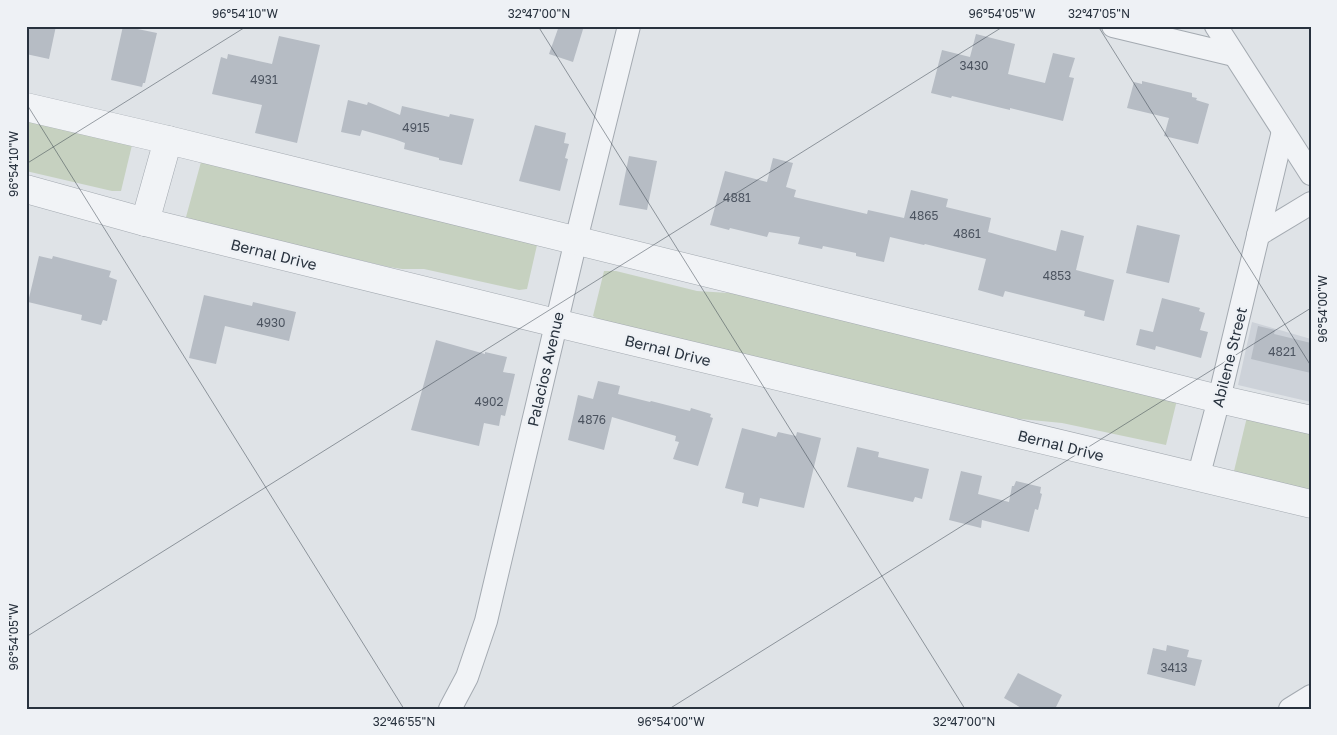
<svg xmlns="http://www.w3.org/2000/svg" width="1337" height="735" viewBox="0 0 1337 735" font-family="'Golos Text',sans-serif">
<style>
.built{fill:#cdd2d9}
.green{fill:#c6d1c0}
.building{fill:#b6bcc4}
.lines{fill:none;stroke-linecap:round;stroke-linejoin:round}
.minor-casing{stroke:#a4aab1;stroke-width:24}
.tertiary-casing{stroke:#a4aab1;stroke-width:29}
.minor{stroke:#f1f3f6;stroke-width:22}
.tertiary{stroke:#f1f3f6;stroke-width:28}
.ticks{fill:none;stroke:#28323e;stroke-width:1;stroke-opacity:0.45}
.labels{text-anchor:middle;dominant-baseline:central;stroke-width:4.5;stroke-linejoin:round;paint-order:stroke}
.number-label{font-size:12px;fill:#4c5460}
.street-label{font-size:15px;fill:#28323e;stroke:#eef1f5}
.neatline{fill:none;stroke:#28323e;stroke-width:2}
.ticks-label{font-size:12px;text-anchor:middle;fill:#28323e}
</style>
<rect width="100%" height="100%" fill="#dfe3e7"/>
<polygon class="built" points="1252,322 1311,339 1311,402 1238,385"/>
<g class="green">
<polygon points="26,120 132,145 121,191 112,191 26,171"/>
<polygon points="201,162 537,245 527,289 519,290 424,269 402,269 389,267 211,225 186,217"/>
<polygon points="604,271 616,271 697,291 729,293 759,298 1177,400 1166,445 1062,423 1002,417 600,320 593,316"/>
<polygon points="1247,417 1311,430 1311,491 1234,471"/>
</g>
<g class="building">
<polygon points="30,26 56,26 49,59 26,54 26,43"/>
<polygon points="123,26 157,33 145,83 143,83 142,87 111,80"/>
<polygon points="559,26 584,26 573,62 549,54"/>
<polygon points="976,34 1015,44 1008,74 1045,83 1053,53 1075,58 1069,77 1074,78 1063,121 1010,108 1010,110 952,96 951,98 931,93 942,50 970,57"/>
<polygon points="279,36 320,45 297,143 255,133 262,105 212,94 221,57 227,59 228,54 272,64"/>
<polygon points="1142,81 1192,93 1192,97 1197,98 1196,100 1209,104 1198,144 1164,136 1169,118 1127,108 1134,82 1142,84"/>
<polygon points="348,100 367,105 368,102 400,115 402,106 449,117 450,114 474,119 462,165 439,160 439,158 404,149 405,143 394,139 362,130 360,136 341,132"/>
<polygon points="535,125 566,133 564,143 569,144 565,158 568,159 560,191 519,181"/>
<polygon points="629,156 657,161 647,210 619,205"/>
<polygon points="773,158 793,163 786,187 796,190 794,197 867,214 868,210 904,218 911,190 948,199 946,207 991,218 988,232 1056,251 1061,230 1084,236 1076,270 1114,280 1104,321 1084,316 1085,311 1005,291 1003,297 978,290 986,259 925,244 924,245 890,237 884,262 856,256 856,253 823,246 822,249 798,244 800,237 769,232 767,237 730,228 729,230 710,225 725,171 767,182"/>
<polygon points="1137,225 1180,235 1169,283 1126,273"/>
<polygon points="39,256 52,259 53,256 111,271 109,277 117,280 107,321 103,320 101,325 81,320 82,315 28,302"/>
<polygon points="204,295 252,306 253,302 296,312 289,341 225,326 216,364 189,358"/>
<polygon points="1162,298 1200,308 1199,311 1205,313 1200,330 1208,332 1201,358 1156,346 1155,350 1136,345 1140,329 1153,332"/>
<polygon points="1258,326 1275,330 1274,334 1311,343 1311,373 1251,359"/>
<polygon points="436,340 485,354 485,352 507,357 503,372 515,374 505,416 501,415 499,426 484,423 479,446 411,430"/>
<polygon points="598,381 620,386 618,394 650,402 651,401 690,411 691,408 711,414 710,417 713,418 698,466 673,459 679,442 675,441 676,436 612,417 604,450 568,440 578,395 593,399"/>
<polygon points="742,428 776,437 778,432 796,436 797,432 821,438 804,508 760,498 758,507 742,503 744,493 725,488"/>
<polygon points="857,447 879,452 878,457 929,469 922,499 915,497 913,502 847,487"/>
<polygon points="961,471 982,476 978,494 1009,502 1012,486 1014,486 1016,481 1041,487 1040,493 1042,494 1038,510 1035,509 1029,532 982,520 981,528 949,520"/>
<polygon points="1167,645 1189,650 1187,657 1202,660 1195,686 1147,674 1153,648 1166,651"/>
<polygon points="1018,673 1062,695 1055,709 1023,709 1004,698"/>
</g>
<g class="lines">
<g class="minor-casing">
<g id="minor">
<polyline points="1113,26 1234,55"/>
<polyline points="1216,26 1311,174"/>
<polyline points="1258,235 1311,203"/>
<polyline points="1198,478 1219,399 1283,131"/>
<polyline points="450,709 467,677 486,621 576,240 629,26"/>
<polyline points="1290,709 1311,696"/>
</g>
</g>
<g class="tertiary-casing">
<g id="tertiary">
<polyline points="26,107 168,140 1219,399 1311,420"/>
<polyline points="26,189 145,222 556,323 1311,504"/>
<polyline points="145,222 168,140"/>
</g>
</g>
<use href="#minor" class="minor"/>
<use href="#tertiary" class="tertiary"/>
</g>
<path class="ticks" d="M538 26 965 709M1098 26 1311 366M26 103 404 709M26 164 247 26M26 637 1004 26M669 709 1311 308"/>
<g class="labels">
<g class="number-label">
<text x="974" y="65">3430</text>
<text x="264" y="79">4931</text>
<text x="416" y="127">4915</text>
<text x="737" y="197">4881</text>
<text x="924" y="215">4865</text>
<text x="967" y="233">4861</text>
<text x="1057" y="275">4853</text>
<text x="271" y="322">4930</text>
<text x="1282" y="351">4821</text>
<text x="489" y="401">4902</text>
<text x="592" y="419">4876</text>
<text x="1174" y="667">3413</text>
</g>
<g class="street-label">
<text transform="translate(274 254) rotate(14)">Bernal Drive</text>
<text transform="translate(668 350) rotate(14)">Bernal Drive</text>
<text transform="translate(1229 357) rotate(-76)">Abilene Street</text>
<text transform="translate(545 369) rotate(-77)">Palacios Avenue</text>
<text transform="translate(1061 445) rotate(14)">Bernal Drive</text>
</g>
</g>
<rect width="1337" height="735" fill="none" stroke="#eef1f5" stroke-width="55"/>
<rect x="28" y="28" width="1282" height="680" class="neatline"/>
<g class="ticks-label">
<text x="245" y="18">96°54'10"W</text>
<text x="539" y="18">32°47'00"N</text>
<text x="1002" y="18">96°54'05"W</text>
<text x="1099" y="18">32°47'05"N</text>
<text transform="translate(14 164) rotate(-90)" y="4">96°54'10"W</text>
<text transform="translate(1323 309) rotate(-90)" y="4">96°54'00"W</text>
<text transform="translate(14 637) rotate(-90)" y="4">96°54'05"W</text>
<text x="404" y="726">32°46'55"N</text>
<text x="671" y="726">96°54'00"W</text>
<text x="964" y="726">32°47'00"N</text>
</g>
</svg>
